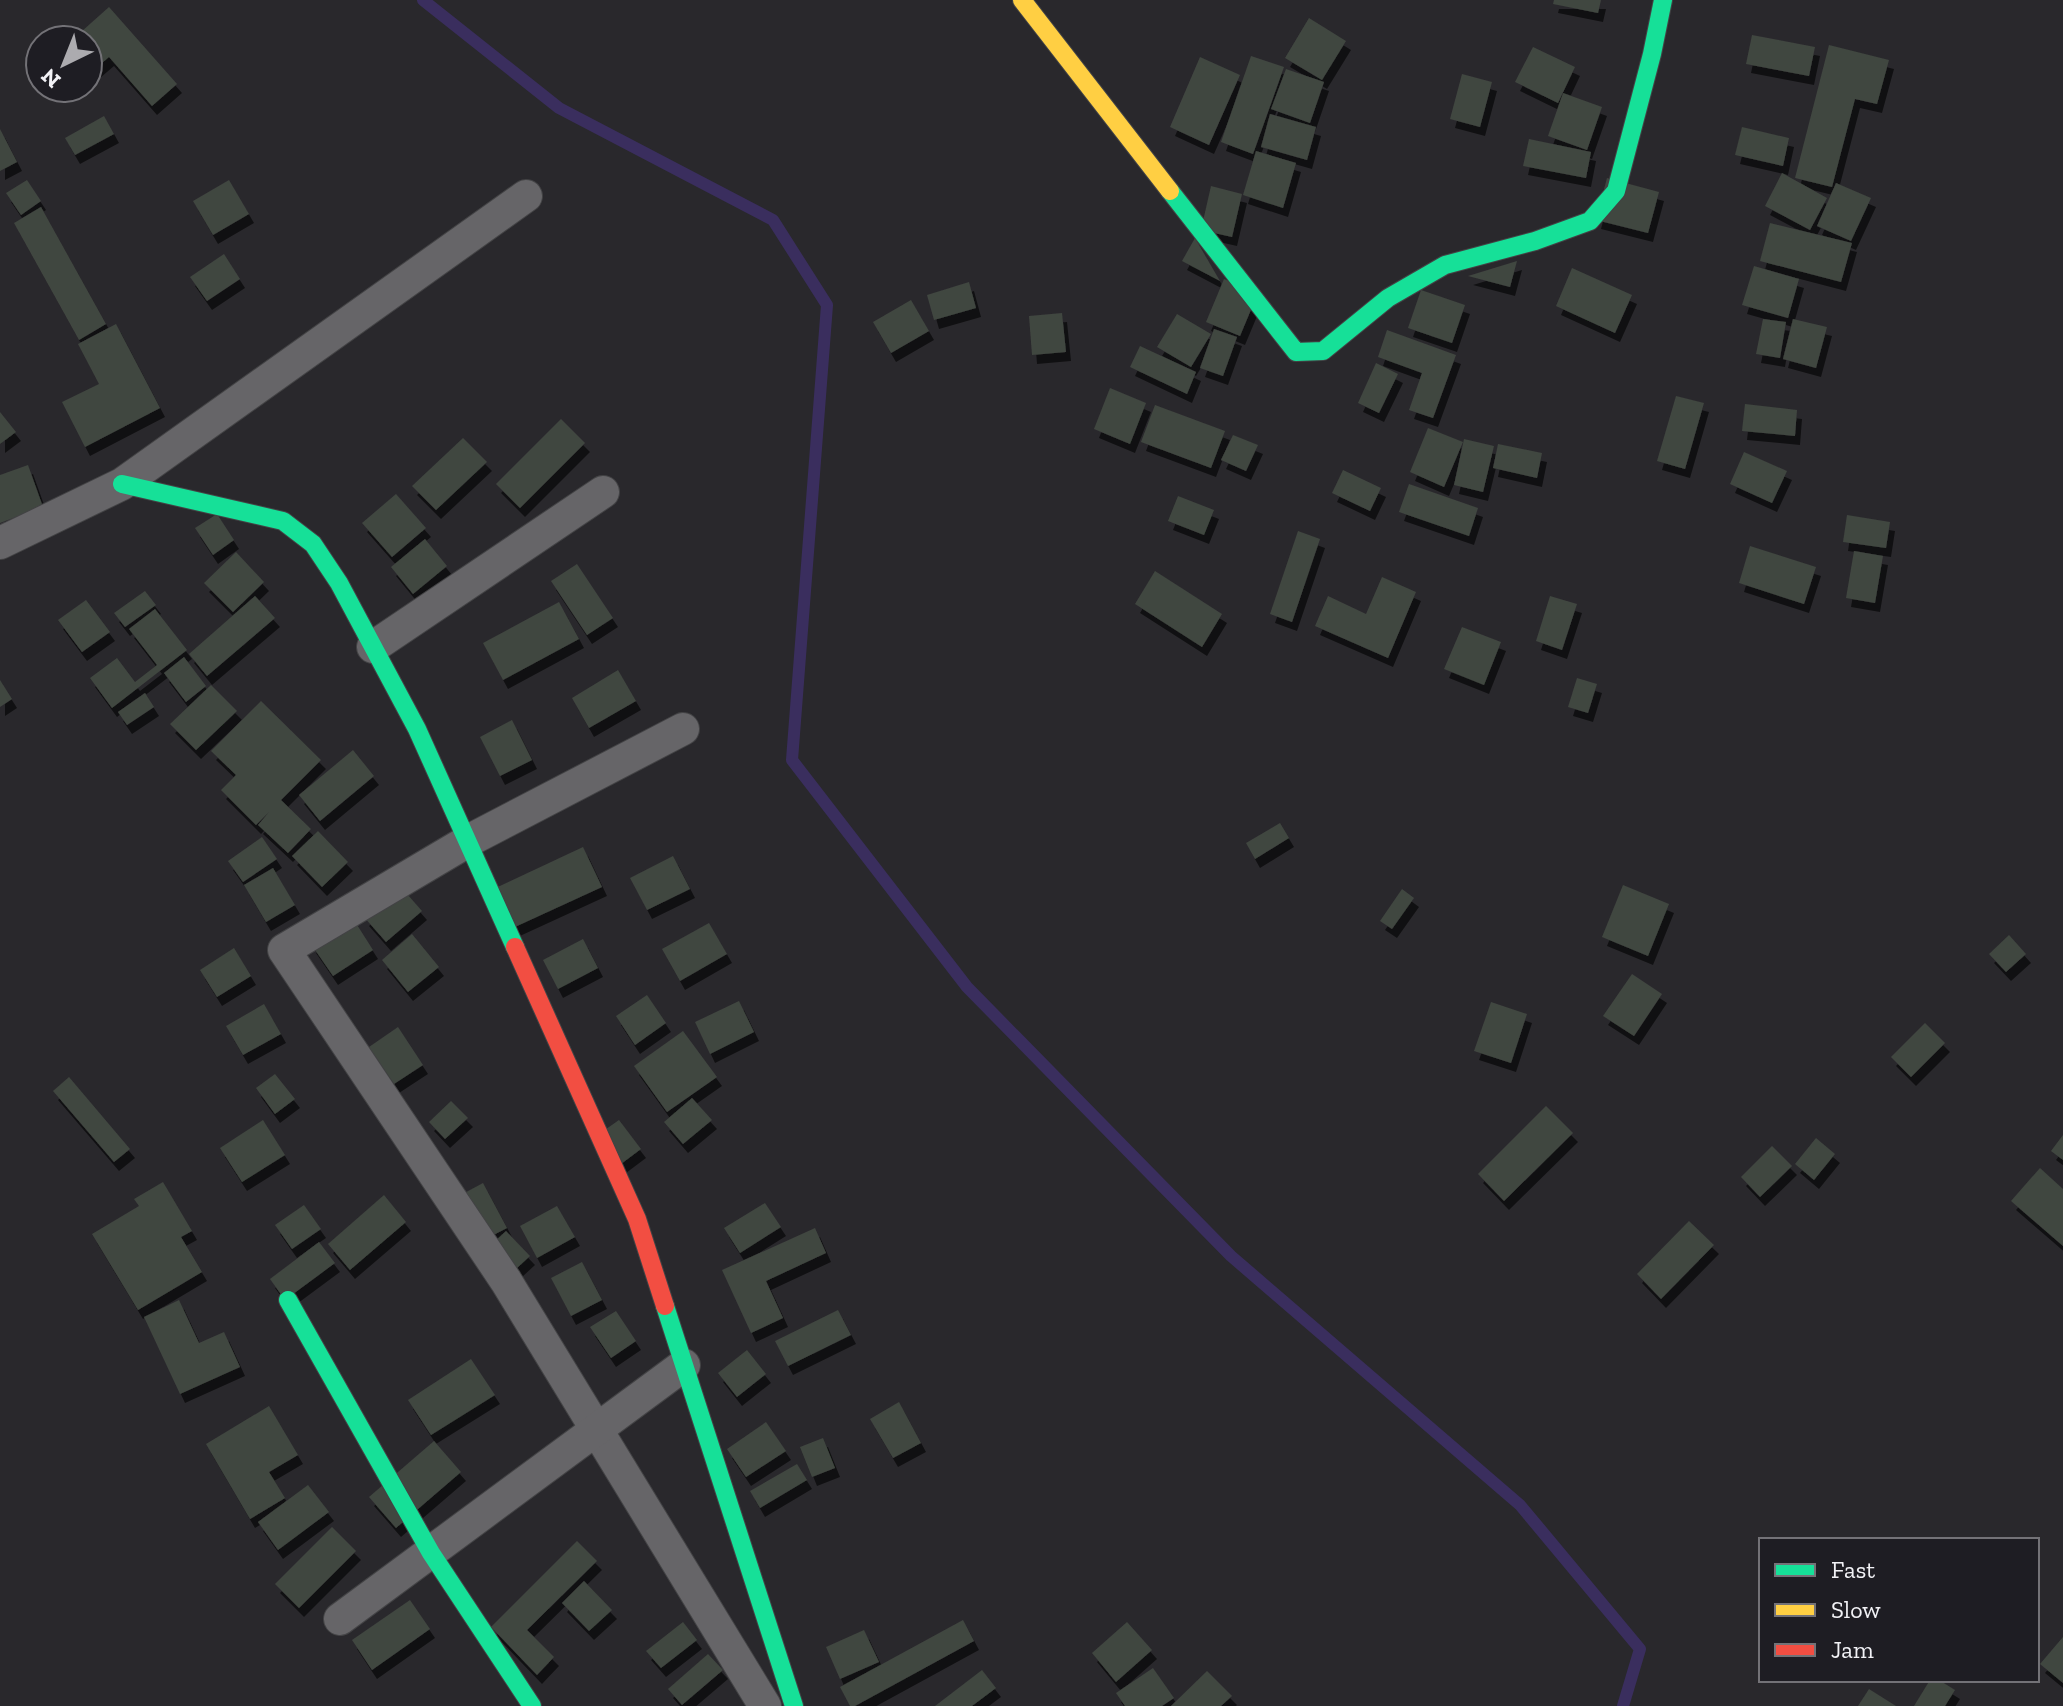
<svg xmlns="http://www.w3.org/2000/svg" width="2063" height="1706" viewBox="0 0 2063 1706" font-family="'Zilla Slab',serif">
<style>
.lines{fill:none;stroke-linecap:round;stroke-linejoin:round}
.stream{stroke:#3a2e5e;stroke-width:12}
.building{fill:#404640;filter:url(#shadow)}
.street-casing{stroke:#434345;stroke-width:34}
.fast-casing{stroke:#434345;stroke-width:20}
.slow-casing{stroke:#434345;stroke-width:20}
.jam-casing{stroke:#434345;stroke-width:20}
.street{stroke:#666568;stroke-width:32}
.fast{stroke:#16e098;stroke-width:18}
.slow{stroke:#ffcf43;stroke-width:18}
.jam{stroke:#f24e42;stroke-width:18}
</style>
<defs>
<filter id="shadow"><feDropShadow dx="5" dy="9" stdDeviation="0" flood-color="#0009"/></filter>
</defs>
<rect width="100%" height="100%" fill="#29282c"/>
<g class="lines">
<polyline class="stream" points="423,0 559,108 773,220 827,305 792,760 967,987 1231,1256 1520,1505 1640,1649 1623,1706"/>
</g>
<g class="building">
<polygon points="1554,0 1601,0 1598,13 1553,4"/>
<polygon points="109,7 177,84 152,106 109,57 88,75 88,40 72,40"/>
<polygon points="1309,18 1346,41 1322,80 1285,58"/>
<polygon points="1752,35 1815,47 1809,76 1746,64"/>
<polygon points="1829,45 1889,60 1877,104 1855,99 1832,187 1795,178"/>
<polygon points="1533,47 1575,67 1558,103 1515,82"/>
<polygon points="1251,56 1284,67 1253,154 1221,142"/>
<polygon points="1200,57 1240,75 1209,145 1170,127"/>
<polygon points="1286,69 1324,82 1310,123 1271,109"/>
<polygon points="1462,74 1492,82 1480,127 1450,119"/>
<polygon points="1563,93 1602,107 1587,150 1548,136"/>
<polygon points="1270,114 1316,127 1307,160 1261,147"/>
<polygon points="104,116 114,134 75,155 65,138"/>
<polygon points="1742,127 1789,138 1783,166 1735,155"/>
<polygon points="0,129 17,162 0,171"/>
<polygon points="1529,139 1591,152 1586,178 1523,166"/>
<polygon points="1256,151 1296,163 1283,208 1243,195"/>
<polygon points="1782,173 1827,198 1810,230 1765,206"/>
<polygon points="1607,178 1659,192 1648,233 1596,220"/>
<polygon points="27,180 41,201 21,215 6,193"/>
<polygon points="229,180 249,214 213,235 193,201"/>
<polygon points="1836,183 1871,198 1851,241 1817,226"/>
<polygon points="1211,186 1242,194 1232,237 1201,230"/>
<polygon points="41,207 106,324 79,340 14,223"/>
<polygon points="1770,223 1852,243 1841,282 1760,261"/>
<polygon points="1195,238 1220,281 1182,261"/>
<polygon points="224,254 240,279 207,301 190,277"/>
<polygon points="1517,261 1510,287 1468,276"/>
<polygon points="1754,266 1799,279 1788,318 1742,305"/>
<polygon points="1572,268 1632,295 1615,333 1556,306"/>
<polygon points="1224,279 1258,293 1240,336 1206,322"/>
<polygon points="969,282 976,308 934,320 927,295"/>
<polygon points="1421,290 1465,305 1452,343 1408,328"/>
<polygon points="911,300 929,331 891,353 873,322"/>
<polygon points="1062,313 1066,352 1032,355 1029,316"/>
<polygon points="1177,314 1211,334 1191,367 1157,347"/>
<polygon points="1763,319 1786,322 1780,358 1756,354"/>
<polygon points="1793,319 1827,327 1816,368 1783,359"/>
<polygon points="116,324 160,408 85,447 62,402 99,384 78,344"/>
<polygon points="1214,329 1237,337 1223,376 1200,368"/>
<polygon points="1387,330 1456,355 1433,418 1409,410 1422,373 1378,357"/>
<polygon points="1140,346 1196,372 1187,394 1130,367"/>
<polygon points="1376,363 1398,374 1379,413 1358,403"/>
<polygon points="1110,388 1146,403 1130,444 1094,429"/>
<polygon points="1676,396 1704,403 1685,469 1657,461"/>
<polygon points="1745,404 1797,410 1795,436 1742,431"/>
<polygon points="1155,405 1225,431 1211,468 1141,442"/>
<polygon points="0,412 16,432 0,444"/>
<polygon points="561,419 585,443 520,508 496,484"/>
<polygon points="1428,428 1463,442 1444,487 1410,472"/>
<polygon points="1233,435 1258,445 1246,471 1221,460"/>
<polygon points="463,438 487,462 436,510 412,486"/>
<polygon points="1464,439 1494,446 1483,492 1454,485"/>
<polygon points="1498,444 1542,453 1537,478 1493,468"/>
<polygon points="1744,452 1787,471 1772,503 1730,484"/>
<polygon points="28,465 43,507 0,523 0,475"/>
<polygon points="1343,470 1381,488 1370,511 1332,493"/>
<polygon points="1409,484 1478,508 1469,536 1399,512"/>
<polygon points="396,494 426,528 392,557 362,523"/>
<polygon points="1178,496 1214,510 1204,535 1168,521"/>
<polygon points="217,514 234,540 213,555 195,528"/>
<polygon points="1847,515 1890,522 1886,548 1843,542"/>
<polygon points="1298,531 1320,539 1292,622 1270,614"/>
<polygon points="425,539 447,566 413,594 391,567"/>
<polygon points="1750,546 1816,567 1804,604 1739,583"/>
<polygon points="1854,551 1883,556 1875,603 1846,598"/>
<polygon points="236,552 264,582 233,612 204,583"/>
<polygon points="577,564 613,618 587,635 551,581"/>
<polygon points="1155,571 1222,614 1202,647 1135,604"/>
<polygon points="1382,577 1416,592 1388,658 1315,626 1328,596 1366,614"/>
<polygon points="145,591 156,605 125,627 114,613"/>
<polygon points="255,596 275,618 207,676 189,654"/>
<polygon points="1550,596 1577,604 1562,650 1536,641"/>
<polygon points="86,600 110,632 82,652 58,620"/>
<polygon points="559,602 579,639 503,680 483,643"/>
<polygon points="155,609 187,650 112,708 90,678 117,658 135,682 157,665 129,629"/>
<polygon points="1462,627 1501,642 1484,685 1444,669"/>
<polygon points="184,657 206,686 186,702 164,673"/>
<polygon points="618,670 636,701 589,728 572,698"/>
<polygon points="1577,678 1597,684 1588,713 1568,707"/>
<polygon points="0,680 12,699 0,707"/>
<polygon points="211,685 237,711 196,750 170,724"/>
<polygon points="145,693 154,707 127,725 118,712"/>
<polygon points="261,701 321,760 281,800 311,829 288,853 258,825 269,812 256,825 221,790 236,775 211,751"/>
<polygon points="512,720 532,760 500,776 480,737"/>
<polygon points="353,750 374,776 320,821 299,795"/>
<polygon points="1280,823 1289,838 1255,859 1246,843"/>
<polygon points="318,831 348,862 322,887 292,856"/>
<polygon points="262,837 277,859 243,882 228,861"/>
<polygon points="583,847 602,887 504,932 485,893"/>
<polygon points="673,856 690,889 647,910 630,878"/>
<polygon points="273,868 295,905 266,922 244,885"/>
<polygon points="1623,885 1669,904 1648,956 1602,937"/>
<polygon points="400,886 422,911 386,942 364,917"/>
<polygon points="1402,889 1414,898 1392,929 1380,921"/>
<polygon points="352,917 373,950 333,976 311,944"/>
<polygon points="709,923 727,954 680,981 662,949"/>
<polygon points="412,934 439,967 408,992 382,960"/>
<polygon points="2009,935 2026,954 2006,972 1989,954"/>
<polygon points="583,939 598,968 558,989 543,960"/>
<polygon points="234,948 251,976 217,997 200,970"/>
<polygon points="1632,974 1662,994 1634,1036 1603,1016"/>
<polygon points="647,995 666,1023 635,1045 616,1016"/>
<polygon points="739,1001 754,1032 710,1054 695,1022"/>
<polygon points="1491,1002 1527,1014 1511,1063 1474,1051"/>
<polygon points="264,1004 281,1034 243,1055 226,1026"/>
<polygon points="1925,1023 1945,1043 1911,1077 1891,1057"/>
<polygon points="398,1027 423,1065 394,1084 369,1047"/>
<polygon points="683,1031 717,1077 667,1112 634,1066"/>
<polygon points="275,1074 295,1099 275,1114 256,1088"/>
<polygon points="69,1077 130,1149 114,1162 53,1091"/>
<polygon points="692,1098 712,1120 683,1144 664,1122"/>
<polygon points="451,1101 468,1118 445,1139 429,1122"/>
<polygon points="1546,1106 1573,1133 1504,1201 1478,1174"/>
<polygon points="263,1120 285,1155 242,1182 220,1148"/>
<polygon points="619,1120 641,1149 621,1164 599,1134"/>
<polygon points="2063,1135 2063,1160 2051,1151"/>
<polygon points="1816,1138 1835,1154 1814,1180 1795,1164"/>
<polygon points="1772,1146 1792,1166 1760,1197 1741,1177"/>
<polygon points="2040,1168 2063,1189 2063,1246 2011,1201"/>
<polygon points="163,1182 192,1231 181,1237 202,1272 138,1310 92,1234 139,1206 134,1199"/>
<polygon points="483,1183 507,1228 480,1242 457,1197"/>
<polygon points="384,1195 406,1222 350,1270 328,1244"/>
<polygon points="765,1203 781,1227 740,1253 724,1228"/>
<polygon points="304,1205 321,1229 292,1249 275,1225"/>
<polygon points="557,1206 575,1237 537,1258 520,1226"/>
<polygon points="1689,1221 1714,1245 1661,1299 1637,1274"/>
<polygon points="815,1228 826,1253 766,1281 783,1318 751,1333 722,1270"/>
<polygon points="506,1231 530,1256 503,1281 479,1256"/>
<polygon points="319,1242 335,1263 285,1300 270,1279"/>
<polygon points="582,1262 602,1300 571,1316 551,1278"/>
<polygon points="179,1300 199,1343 224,1332 240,1367 180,1394 144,1317"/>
<polygon points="838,1310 851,1335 788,1366 775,1341"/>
<polygon points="616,1311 636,1341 611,1358 590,1327"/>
<polygon points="747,1350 766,1374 737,1397 718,1373"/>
<polygon points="471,1359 495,1395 431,1435 408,1400"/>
<polygon points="899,1402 921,1443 893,1458 870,1419"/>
<polygon points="269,1406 298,1455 269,1472 285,1498 250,1519 206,1444"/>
<polygon points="766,1422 786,1451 746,1477 727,1449"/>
<polygon points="823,1438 835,1468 812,1477 800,1447"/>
<polygon points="434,1441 461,1472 396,1528 369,1497"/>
<polygon points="797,1464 807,1480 760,1508 750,1491"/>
<polygon points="308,1485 329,1512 278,1550 258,1522"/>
<polygon points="332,1527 356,1551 299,1608 275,1584"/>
<polygon points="577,1541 597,1561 527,1630 554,1657 537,1675 491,1627"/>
<polygon points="584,1581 612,1610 589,1631 562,1603"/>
<polygon points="410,1600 430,1629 372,1670 352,1640"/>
<polygon points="963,1620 974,1641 855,1706 850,1706 840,1687"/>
<polygon points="683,1622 697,1640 661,1668 646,1651"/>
<polygon points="1127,1622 1152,1650 1116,1682 1092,1653"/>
<polygon points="864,1630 879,1662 840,1679 826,1647"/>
<polygon points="2063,1637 2063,1683 2040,1664"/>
<polygon points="708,1654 723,1670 682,1705 668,1689"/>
<polygon points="1153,1668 1174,1698 1162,1706 1125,1706 1116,1693"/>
<polygon points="982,1670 996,1688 972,1706 935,1706"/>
<polygon points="1207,1671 1232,1696 1221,1706 1171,1706"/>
<polygon points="1930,1680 1939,1680 1955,1690 1945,1706 1914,1706"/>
<polygon points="1869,1689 1896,1706 1858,1706"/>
</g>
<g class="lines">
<g class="street-casing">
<g id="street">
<polyline points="0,543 122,484 526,196"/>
<polyline points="373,647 603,492"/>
<polyline points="683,729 468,841 284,950 506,1281 765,1706"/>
<polyline points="340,1619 684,1365"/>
</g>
</g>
<g class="fast-casing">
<g id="fast">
<polyline points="1170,191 1296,352 1323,351 1388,298 1445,265 1535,241 1590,221 1616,191 1652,54 1663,0"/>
<polyline points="122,484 283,521 313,544 339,583 417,729 515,947"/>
<polyline points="288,1300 431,1553 532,1706"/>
<polyline points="665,1306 794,1706"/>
</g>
</g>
<g class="slow-casing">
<polyline id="slow" points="1022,0 1170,191"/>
</g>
<g class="jam-casing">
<polyline id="jam" points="515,947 637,1219 665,1306"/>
</g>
<use href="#street" class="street"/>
<use href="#fast" class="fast"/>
<use href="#slow" class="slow"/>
<use href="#jam" class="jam"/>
</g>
<rect x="1759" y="1538" width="280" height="144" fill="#1e1d23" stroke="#737277" stroke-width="2"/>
<rect x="1775" y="1564" width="40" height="12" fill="#16e098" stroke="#737277" stroke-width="2"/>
<text x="1831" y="1578" font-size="24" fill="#f2f2f6">Fast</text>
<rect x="1775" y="1604" width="40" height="12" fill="#ffcf43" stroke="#737277" stroke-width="2"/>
<text x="1831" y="1618" font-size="24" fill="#f2f2f6">Slow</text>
<rect x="1775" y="1644" width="40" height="12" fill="#f24e42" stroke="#737277" stroke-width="2"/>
<text x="1831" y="1658" font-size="24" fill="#f2f2f6">Jam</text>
<g transform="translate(64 64) rotate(223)"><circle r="38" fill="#1e1d23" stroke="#737277" stroke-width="2"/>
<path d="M0-6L14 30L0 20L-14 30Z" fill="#acabaf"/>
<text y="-12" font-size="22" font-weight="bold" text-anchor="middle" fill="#f2f2f6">N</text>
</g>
</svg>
